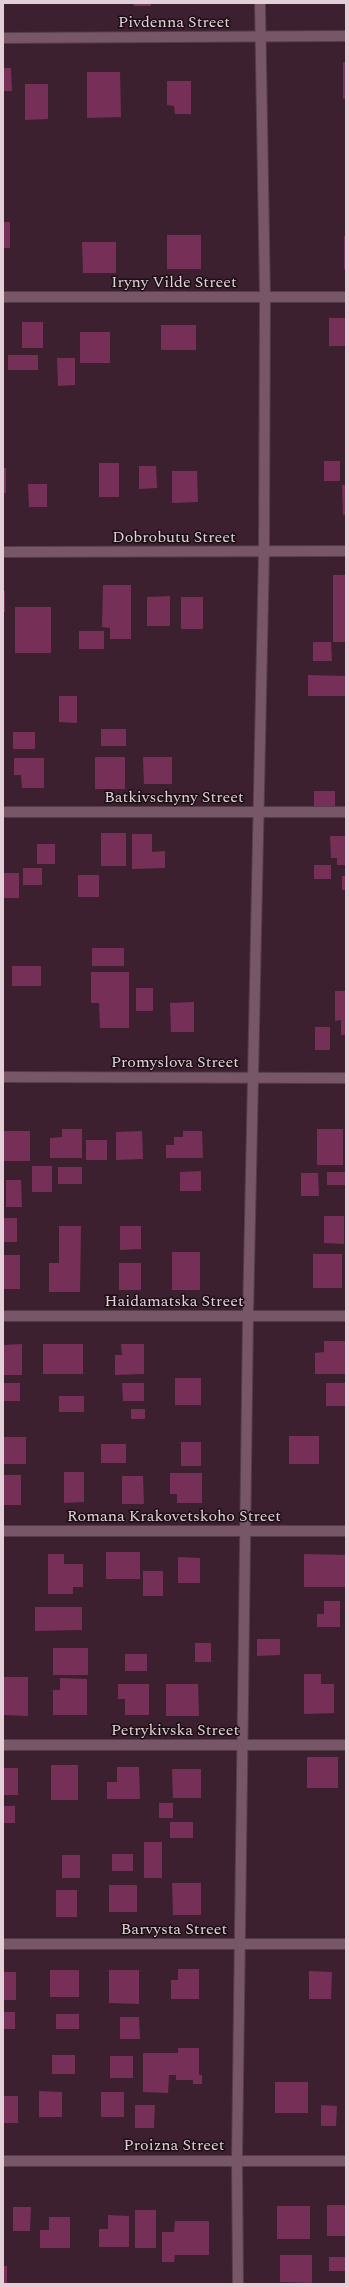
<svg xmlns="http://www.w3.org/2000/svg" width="349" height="2287" viewBox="0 0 349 2287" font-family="Spectral,serif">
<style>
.building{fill:#762f57}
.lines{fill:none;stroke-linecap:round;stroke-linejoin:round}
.minor-casing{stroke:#543c49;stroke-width:12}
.minor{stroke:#775767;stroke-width:10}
.labels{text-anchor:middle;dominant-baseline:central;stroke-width:3;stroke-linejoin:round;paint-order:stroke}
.street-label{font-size:16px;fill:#e2cfd7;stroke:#1b0f15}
</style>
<rect width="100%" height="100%" fill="#3c202f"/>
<g class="building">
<polygon points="133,3 151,3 151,6 134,6"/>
<polygon points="3,60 4,68 11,68 12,91 3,91"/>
<rect x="343" y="62" width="3" height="37"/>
<polygon points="87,72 120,72 121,117 87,118"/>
<polygon points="167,81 191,81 191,114 175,114 174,106 167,105"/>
<polygon points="25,84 48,84 48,119 25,120"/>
<rect x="3" y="222" width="7" height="26"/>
<rect x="167" y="235" width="34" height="34"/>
<rect x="344" y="236" width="2" height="33"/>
<polygon points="82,242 116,242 116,273 83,273"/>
<rect x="329" y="318" width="17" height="28"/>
<rect x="22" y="322" width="21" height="26"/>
<rect x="161" y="325" width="35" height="25"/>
<rect x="80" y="332" width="30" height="31"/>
<rect x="8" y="355" width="30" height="15"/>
<polygon points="57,358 75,358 75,385 58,386"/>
<rect x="324" y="461" width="16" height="20"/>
<rect x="99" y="463" width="20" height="34"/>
<polygon points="139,466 156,466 157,488 139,489"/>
<rect x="3" y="468" width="3" height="25"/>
<polygon points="172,471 197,471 198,502 172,503"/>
<polygon points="28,484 47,484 47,507 29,507"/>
<polygon points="342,485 346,485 346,515 343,515"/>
<rect x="333" y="575" width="13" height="67"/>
<polygon points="103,585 131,585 131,639 110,639 110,628 102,627"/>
<rect x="3" y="591" width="2" height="21"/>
<polygon points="170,596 170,626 147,626 147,597"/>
<rect x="181" y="597" width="22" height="32"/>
<rect x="15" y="607" width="36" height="46"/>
<rect x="79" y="631" width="25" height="18"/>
<polygon points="313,642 331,642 332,661 313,661"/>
<polygon points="308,675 346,676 346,696 308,696"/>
<polygon points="59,696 77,696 77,723 59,722"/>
<rect x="101" y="729" width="25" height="17"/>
<rect x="13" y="732" width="22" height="17"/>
<rect x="95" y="757" width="30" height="32"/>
<polygon points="143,757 172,757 172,784 144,784"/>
<polygon points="14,758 44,758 44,788 22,788 21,775 14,775"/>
<polygon points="314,791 335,791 335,808 314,807"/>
<rect x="101" y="833" width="25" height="33"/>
<polygon points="132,834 152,834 152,852 165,851 165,868 132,869"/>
<polygon points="330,836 346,836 346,865 337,865 337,858 331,858"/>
<rect x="37" y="844" width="18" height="20"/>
<rect x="314" y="865" width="17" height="14"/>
<rect x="23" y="868" width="19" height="17"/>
<rect x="3" y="873" width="16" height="25"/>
<rect x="78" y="875" width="21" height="22"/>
<rect x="342" y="876" width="4" height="14"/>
<rect x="92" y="948" width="32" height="18"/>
<rect x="12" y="966" width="29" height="20"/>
<polygon points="91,972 129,972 129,1028 100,1028 99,1003 91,1003"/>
<rect x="136" y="988" width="17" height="23"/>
<polygon points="335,991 346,991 346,1035 341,1035 341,1020 335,1021"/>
<polygon points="194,1002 194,1032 171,1032 170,1003"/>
<rect x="315" y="1027" width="15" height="23"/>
<polygon points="62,1129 82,1129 82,1158 50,1158 50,1138 62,1137"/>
<rect x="317" y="1129" width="26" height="36"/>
<rect x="3" y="1131" width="27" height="30"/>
<polygon points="142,1131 143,1159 116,1160 116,1132"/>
<polygon points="183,1131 202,1131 203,1158 166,1158 166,1145 174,1145 174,1137 183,1137"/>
<rect x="86" y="1140" width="21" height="20"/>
<rect x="32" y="1166" width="20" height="26"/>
<rect x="58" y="1167" width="24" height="17"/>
<polygon points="201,1171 201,1191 180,1191 180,1172"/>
<rect x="327" y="1172" width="19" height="13"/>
<polygon points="301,1173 318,1173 319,1196 301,1196"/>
<polygon points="6,1180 21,1180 22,1207 6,1207"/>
<polygon points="324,1216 344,1216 344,1244 324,1243"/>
<rect x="4" y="1218" width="13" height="24"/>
<polygon points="59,1226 81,1226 80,1292 49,1292 49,1263 59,1263"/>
<polygon points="120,1226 141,1226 141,1249 120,1250"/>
<rect x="172" y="1252" width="28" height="38"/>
<rect x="313" y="1254" width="29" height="34"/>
<rect x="3" y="1255" width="17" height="34"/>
<rect x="119" y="1263" width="22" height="27"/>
<polygon points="324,1341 346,1341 346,1374 315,1374 315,1353 324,1352"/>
<polygon points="22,1344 22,1375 3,1375 3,1345"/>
<rect x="43" y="1344" width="40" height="30"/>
<polygon points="121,1344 144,1344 144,1374 115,1375 115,1355 122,1355"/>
<rect x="175" y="1378" width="26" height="27"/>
<rect x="3" y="1383" width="17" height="18"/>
<polygon points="122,1383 144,1383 144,1401 123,1401"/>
<rect x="326" y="1383" width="19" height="23"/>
<rect x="59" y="1396" width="25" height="16"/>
<rect x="131" y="1409" width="14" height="10"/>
<rect x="289" y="1436" width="30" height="28"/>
<rect x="3" y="1437" width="23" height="27"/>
<rect x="181" y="1442" width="20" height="24"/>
<rect x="101" y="1444" width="25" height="19"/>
<polygon points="64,1472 84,1472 84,1502 64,1503"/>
<polygon points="170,1473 202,1473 202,1503 177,1503 177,1494 170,1494"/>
<rect x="3" y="1475" width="18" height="30"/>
<polygon points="122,1476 143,1476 144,1504 122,1504"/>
<rect x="106" y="1552" width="34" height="27"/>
<polygon points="48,1554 64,1554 64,1564 83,1564 83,1587 73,1587 73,1594 48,1594"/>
<polygon points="304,1554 345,1555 345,1587 304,1587"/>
<polygon points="178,1557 200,1558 200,1583 178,1583"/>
<rect x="143" y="1571" width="20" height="25"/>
<polygon points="324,1601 340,1601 340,1627 317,1627 317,1614 324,1614"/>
<polygon points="35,1607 82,1607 82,1630 35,1631"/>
<polygon points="257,1639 280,1639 280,1655 257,1656"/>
<rect x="195" y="1643" width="16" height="19"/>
<rect x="53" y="1648" width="35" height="27"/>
<rect x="125" y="1654" width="22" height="17"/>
<polygon points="304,1674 321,1674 321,1684 334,1684 334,1713 304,1714"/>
<polygon points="3,1677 28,1677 28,1716 3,1715"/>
<polygon points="60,1678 87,1679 87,1715 53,1715 53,1690 60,1690"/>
<polygon points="118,1684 149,1684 149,1715 125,1715 125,1699 118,1699"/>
<polygon points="166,1684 198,1684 199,1716 166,1716"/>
<rect x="307" y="1757" width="31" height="31"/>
<rect x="51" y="1765" width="27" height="35"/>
<polygon points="117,1767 139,1767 140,1799 107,1799 107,1782 117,1782"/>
<rect x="3" y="1768" width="15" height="27"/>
<polygon points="172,1769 201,1769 201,1798 173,1798"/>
<rect x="159" y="1803" width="14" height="15"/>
<rect x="3" y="1806" width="12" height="17"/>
<rect x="170" y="1822" width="23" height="16"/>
<rect x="144" y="1842" width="18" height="36"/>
<rect x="112" y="1854" width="21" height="17"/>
<rect x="62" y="1855" width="18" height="23"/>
<polygon points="172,1883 201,1883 201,1915 173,1915"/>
<rect x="109" y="1885" width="28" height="27"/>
<rect x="56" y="1890" width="21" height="27"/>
<polygon points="178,1969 199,1969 199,1999 171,1999 171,1980 178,1980"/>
<rect x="50" y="1970" width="29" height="27"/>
<polygon points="109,1970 139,1970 139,2004 109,2003"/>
<polygon points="309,1971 332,1972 331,1999 309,1999"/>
<rect x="3" y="1972" width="13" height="28"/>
<rect x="3" y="2012" width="12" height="17"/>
<rect x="56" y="2014" width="23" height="15"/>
<polygon points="120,2017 139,2017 140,2039 120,2039"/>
<polygon points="178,2048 199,2048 199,2075 202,2075 202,2084 193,2084 193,2080 176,2080 176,2075 169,2075 168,2093 143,2092 143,2053 178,2053"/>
<rect x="52" y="2055" width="23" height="19"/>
<rect x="110" y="2056" width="23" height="22"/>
<rect x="275" y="2082" width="33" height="31"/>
<polygon points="39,2091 62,2092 62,2117 39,2117"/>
<rect x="101" y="2092" width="23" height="25"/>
<rect x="3" y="2096" width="15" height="27"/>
<polygon points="135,2105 155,2105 154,2128 135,2128"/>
<polygon points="321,2105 337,2106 336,2126 321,2126"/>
<rect x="327" y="2205" width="19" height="31"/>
<rect x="277" y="2206" width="33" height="33"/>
<polygon points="13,2207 31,2207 30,2231 13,2231"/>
<rect x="135" y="2210" width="21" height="38"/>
<polygon points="108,2215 129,2216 129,2247 99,2247 99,2229 108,2229"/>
<polygon points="49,2217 70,2217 70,2248 40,2248 40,2230 49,2230"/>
<polygon points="175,2221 209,2221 209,2255 175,2255 174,2262 162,2262 162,2232 174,2232"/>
<polygon points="280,2255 312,2255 312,2283 280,2282"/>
<rect x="329" y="2257" width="16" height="14"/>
<rect x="3" y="2266" width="4" height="18"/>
</g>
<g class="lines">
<g class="minor-casing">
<g id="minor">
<polyline points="3,38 346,36"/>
<polyline points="3,297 346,297"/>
<polyline points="3,552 346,551"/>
<polyline points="3,812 346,812"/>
<polyline points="3,1077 346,1078"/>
<polyline points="3,1316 346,1316"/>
<polyline points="3,1531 346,1531"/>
<polyline points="3,1745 346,1745"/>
<polyline points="3,1944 346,1944"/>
<polyline points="3,2161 346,2161"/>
<polyline points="238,2284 237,2160 248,1316 264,551 265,297 260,3"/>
</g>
</g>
<use href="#minor" class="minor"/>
</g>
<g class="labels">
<g class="street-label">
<text x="174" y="22">Pivdenna Street</text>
<text x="174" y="282">Iryny Vilde Street</text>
<text x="174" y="537">Dobrobutu Street</text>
<text x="174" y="797">Batkivschyny Street</text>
<text x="175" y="1062">Promyslova Street</text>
<text x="174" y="1301">Haidamatska Street</text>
<text x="174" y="1516">Romana Krakovetskoho Street</text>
<text x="175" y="1730">Petrykivska Street</text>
<text x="174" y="1929">Barvysta Street</text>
<text x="174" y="2145">Proizna Street</text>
</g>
</g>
<rect width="349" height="2287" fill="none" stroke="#e2cfd7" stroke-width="8"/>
</svg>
